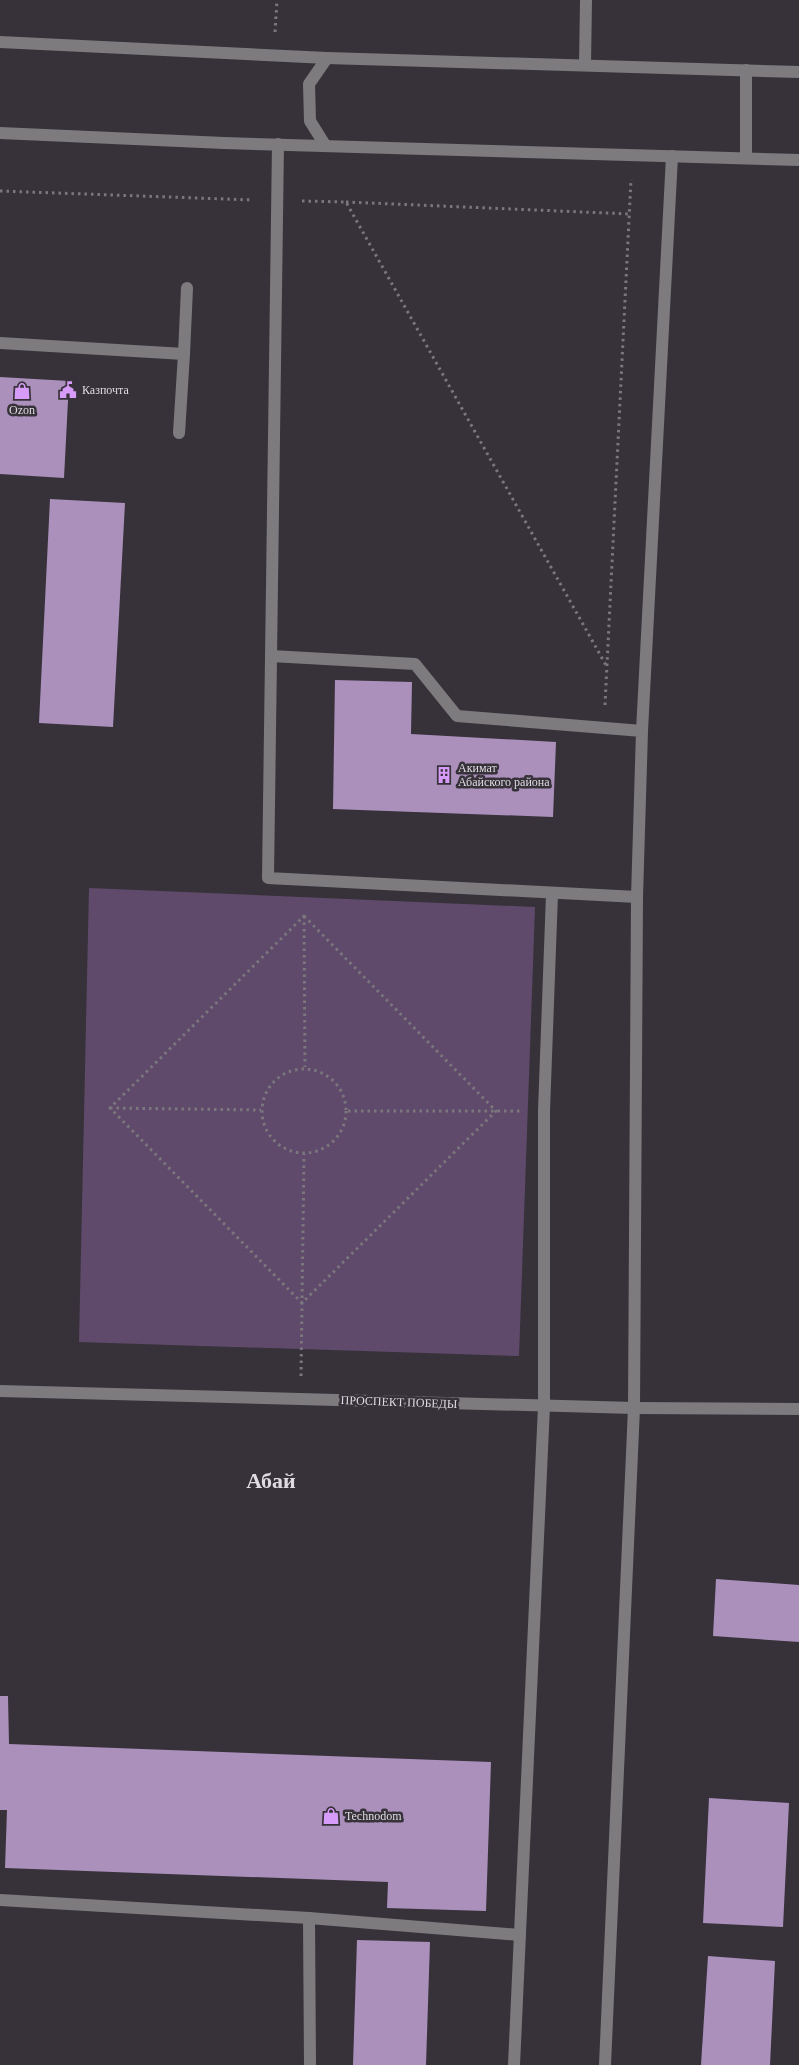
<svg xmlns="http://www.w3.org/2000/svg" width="799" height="2065" viewBox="0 0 799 2065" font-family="Georgia,serif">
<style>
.green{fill:#5f4a6b}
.building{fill:#ab90bc}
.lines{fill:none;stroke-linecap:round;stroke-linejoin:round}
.path{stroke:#7b777d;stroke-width:3;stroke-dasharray:2.5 4;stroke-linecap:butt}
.minor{stroke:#7e7b7f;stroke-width:12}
.labels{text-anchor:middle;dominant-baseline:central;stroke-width:5;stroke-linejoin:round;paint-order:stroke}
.poi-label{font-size:12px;fill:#dfdce1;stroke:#37323a;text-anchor:start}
.street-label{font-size:12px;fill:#dfdce1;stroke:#37323a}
.town-label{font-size:22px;font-weight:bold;fill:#dfdce1;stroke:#37323a}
</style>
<rect width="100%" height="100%" fill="#37323a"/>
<polygon class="green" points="89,888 535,907 519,1356 79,1342"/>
<g class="building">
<polygon points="0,377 69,381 64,478 0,474"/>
<polygon points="50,499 125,503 113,727 39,723"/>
<polygon points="335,680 412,682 411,734 556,742 553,817 333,809"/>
<polygon points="716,1579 799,1585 799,1642 713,1636"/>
<polygon points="0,1696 8,1696 9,1744 491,1762 486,1911 387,1908 388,1882 5,1868 7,1810 0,1810"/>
<polygon points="709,1798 789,1803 783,1927 703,1923"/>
<polygon points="357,1940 430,1942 426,2065 353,2065"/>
<polygon points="708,1956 775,1961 770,2065 701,2065"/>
</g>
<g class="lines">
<g class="path">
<polyline points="275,32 277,0"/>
<polyline points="0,191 253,200"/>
<polyline points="302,201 346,202 607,667"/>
<polyline points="346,202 630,214"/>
<polyline points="605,705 631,179"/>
<polygon points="304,916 496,1111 302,1303 110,1108"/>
<polyline points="304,916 305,1067"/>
<circle cx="304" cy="1111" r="42"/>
<polyline points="110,1108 261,1110"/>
<polyline points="348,1111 520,1111"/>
<polyline points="301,1376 304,1154"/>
</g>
<g class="minor">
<polyline points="0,42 327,58 799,72"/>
<polyline points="585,65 586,0"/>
<polyline points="0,133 224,143 799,160"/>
<polyline points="278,144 268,878 637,897"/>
<polyline points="325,145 310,121 309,84 327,58"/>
<polyline points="746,158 746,70"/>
<polyline points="0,343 184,354 179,433"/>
<polyline points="184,354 187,288"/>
<polyline points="271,656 415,664 457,716 642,731 637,897 634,1408 605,2065"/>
<polyline points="642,731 672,156"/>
<polyline points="0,1391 634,1408 799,1409"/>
<polyline points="0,1900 309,1918 520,1935"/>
<polyline points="309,1918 310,2065"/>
<polyline points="514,2065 544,1406 544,1111 552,894"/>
</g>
</g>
<defs>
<g id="civic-bare" transform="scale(1.35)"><path d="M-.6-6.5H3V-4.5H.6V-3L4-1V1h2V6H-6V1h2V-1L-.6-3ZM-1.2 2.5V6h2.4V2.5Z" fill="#d79bf9" stroke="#37323a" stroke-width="2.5" paint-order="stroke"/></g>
<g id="shop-bare" transform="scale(1.35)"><path d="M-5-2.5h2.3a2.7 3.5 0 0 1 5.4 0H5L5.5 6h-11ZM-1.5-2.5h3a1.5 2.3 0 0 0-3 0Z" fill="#d79bf9" stroke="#37323a" stroke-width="2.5" paint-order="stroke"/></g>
<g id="building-bare" transform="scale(1.35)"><path d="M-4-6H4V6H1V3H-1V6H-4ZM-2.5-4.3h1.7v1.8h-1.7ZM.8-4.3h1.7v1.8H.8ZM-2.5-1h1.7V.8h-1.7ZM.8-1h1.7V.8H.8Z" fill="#d79bf9" stroke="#37323a" stroke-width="2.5" paint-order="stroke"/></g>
</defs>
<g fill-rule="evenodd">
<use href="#civic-bare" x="68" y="390"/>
<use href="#shop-bare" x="22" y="391"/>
<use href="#building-bare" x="444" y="775"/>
<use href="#shop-bare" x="331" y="1816"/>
</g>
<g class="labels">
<g class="poi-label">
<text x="82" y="390">Казпочта</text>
<text x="22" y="410" text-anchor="middle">Ozon</text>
<text x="458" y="768">Акимат<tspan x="458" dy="14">Абайского района</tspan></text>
<text x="345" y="1816">Technodom</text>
</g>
<g class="street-label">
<text transform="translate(399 1402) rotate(2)">ПРОСПЕКТ ПОБЕДЫ</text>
</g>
<g class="town-label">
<text x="271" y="1480">Абай</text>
</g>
</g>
</svg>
